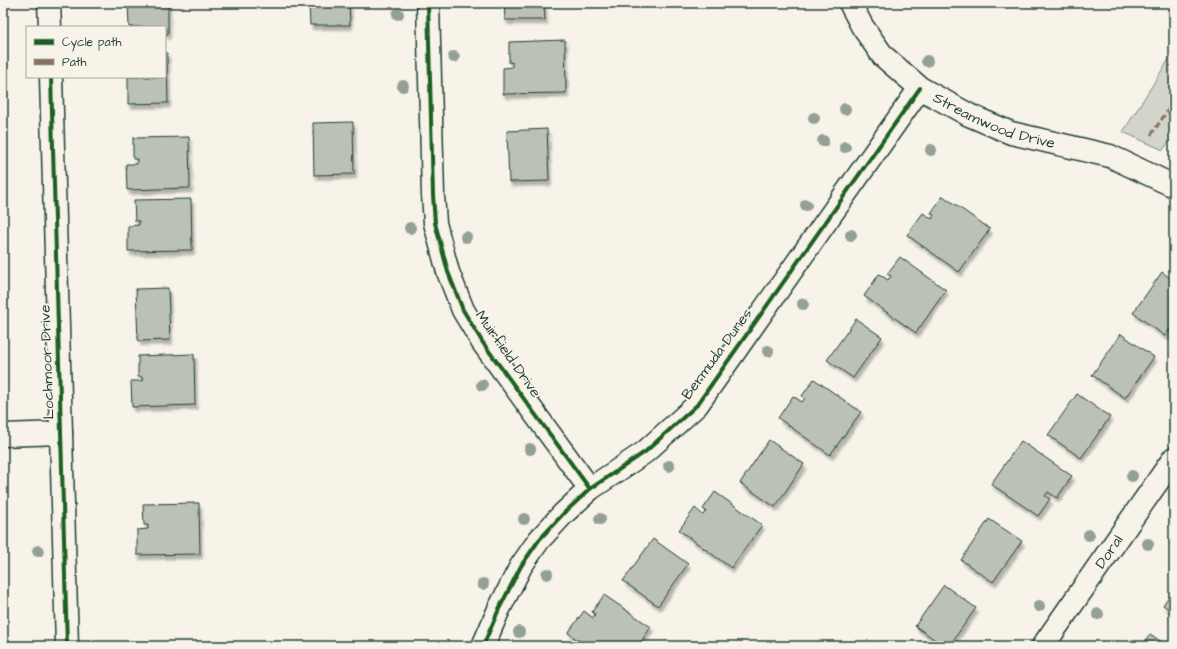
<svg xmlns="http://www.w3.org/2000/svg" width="1177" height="649" viewBox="0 0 1177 649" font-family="'Architects Daughter',sans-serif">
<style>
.green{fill:#d3d5ca;stroke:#79897f}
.building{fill:#bbc1b6;stroke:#1f3d34;filter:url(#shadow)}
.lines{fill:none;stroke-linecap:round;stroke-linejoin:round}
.minor-casing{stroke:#1f3d34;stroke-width:25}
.minor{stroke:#f7f3e8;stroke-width:22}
.quiet{stroke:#8d6e63;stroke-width:3;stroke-dasharray:6 3;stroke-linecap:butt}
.cycleway-casing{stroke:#f7f3e8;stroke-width:6}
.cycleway{stroke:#1b5e20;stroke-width:4}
.tree{fill:#949f96}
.labels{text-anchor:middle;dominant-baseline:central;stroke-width:3.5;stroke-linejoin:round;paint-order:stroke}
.street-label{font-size:15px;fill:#1f3d34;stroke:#f7f3e8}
</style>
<defs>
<filter id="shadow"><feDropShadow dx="2.5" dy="4.5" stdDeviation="1" flood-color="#0004"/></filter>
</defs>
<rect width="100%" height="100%" fill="#f7f3e8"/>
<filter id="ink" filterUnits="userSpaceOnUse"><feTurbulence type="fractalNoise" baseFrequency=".025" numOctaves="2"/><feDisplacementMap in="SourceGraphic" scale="8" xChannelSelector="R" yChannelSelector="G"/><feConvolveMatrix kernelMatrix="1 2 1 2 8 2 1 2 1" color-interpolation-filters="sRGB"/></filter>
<g filter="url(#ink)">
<polygon class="green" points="1174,51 1174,135 1163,150 1123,132"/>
<g class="building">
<polygon points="128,3 168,3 168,34 165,35 165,27 129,27"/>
<polygon points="309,3 349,3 350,25 310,25"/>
<polygon points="504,3 544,3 545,20 505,20"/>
<polygon points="565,40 566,93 503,94 503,68 512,67 512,62 509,63 509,42"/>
<polygon points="165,53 167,53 168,103 128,104 128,77 165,77"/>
<polygon points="353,122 354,174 314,175 313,123"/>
<polygon points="547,129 549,181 509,182 507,131"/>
<polygon points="189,137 190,188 127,190 126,164 137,164 137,159 133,159 133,138"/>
<polygon points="943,196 990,229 959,272 907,235 923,213 932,219 934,215 931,213"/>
<polygon points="191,199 192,250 128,251 128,226 139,225 139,221 135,221 134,200"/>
<polygon points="900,257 946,290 916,333 864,296 879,274 888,280 891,276 887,274"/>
<polygon points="1162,272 1174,281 1174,323 1165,336 1133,313"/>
<polygon points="168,288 170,340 138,341 136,289"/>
<polygon points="856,319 882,337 853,378 827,360"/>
<polygon points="1121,334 1154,357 1125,398 1092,375"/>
<polygon points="194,354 195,405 132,407 131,381 143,381 142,377 138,377 138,356"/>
<polygon points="814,379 861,412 830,455 778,418 793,396 802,402 805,398 802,396"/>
<polygon points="1077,394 1110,417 1081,458 1048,435"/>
<polygon points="769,440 804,464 775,507 740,483"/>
<polygon points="1021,441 1072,476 1057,498 1048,492 1045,496 1050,499 1038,516 991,484"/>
<polygon points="715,492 762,525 731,568 679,530 695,508 703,515 706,511 703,509"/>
<polygon points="199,503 200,554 137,555 137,530 148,529 148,525 144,525 143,504"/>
<polygon points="989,519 1022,541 993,582 961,560"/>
<polygon points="653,539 688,564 658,606 623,581"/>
<polygon points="944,585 976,608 949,646 944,646 915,626"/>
<polygon points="1174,589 1174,613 1163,605"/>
<polygon points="604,595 651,627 638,646 586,646 568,633 584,611 593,618 595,614 592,612"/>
<polygon points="1150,634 1168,646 1142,646"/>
</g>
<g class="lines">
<g class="minor-casing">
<g id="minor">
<polyline points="49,3 50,27"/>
<polyline points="428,3 433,195 435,223 448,272 463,310 483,343 590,489"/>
<path id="s1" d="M850 3 862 26 883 56 920 88 969 115 1011 133 1110 156 1174 186"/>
<polyline points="51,77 67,646"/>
<polyline points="3,435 61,433"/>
<polyline points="483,646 499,609 521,566 539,540 563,514 590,489 645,452 697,405 920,88"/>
<path id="s2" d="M1043 646 1174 458"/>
</g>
</g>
<use href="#minor" class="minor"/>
<polyline class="quiet" points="1151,135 1174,101"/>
<g class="cycleway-casing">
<g id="cycleway">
<polyline points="428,3 433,195 435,223 448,272 463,310 483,343 590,489"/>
<polyline points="51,77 67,646"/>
<polyline points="483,646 499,609 521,566 539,540 563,514 590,489 645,452 697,405 920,88"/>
</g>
</g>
<use href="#cycleway" class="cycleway"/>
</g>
<g class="tree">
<circle cx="398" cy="14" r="6"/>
<circle cx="454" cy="57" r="6"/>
<circle cx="927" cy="61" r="6"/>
<circle cx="403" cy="86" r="6"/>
<circle cx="845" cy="109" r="6"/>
<circle cx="814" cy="118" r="6"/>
<circle cx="823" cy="141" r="6"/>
<circle cx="845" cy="147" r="6"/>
<circle cx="931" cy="150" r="6"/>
<circle cx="806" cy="205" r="6"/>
<circle cx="410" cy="228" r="6"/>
<circle cx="851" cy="235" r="6"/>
<circle cx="466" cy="237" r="6"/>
<circle cx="803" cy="304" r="6"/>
<circle cx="768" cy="351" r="6"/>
<circle cx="482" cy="385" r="6"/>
<circle cx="530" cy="449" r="6"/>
<circle cx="669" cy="466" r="6"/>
<circle cx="1132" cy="476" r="6"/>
<circle cx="524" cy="519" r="6"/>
<circle cx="600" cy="519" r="6"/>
<circle cx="1089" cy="535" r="6"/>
<circle cx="1148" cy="544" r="6"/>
<circle cx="38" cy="551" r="6"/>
<circle cx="547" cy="574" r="6"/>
<circle cx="483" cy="584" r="6"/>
<circle cx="1039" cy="606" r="6"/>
<circle cx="1098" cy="614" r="6"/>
<circle cx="519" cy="632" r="6"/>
</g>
</g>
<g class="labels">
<g class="street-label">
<text stroke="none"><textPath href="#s1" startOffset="193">Streamwood Drive</textPath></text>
<text transform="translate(508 354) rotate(55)">Muirfield Drive</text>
<text transform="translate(717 354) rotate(-54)">Bermuda Dunes</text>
<text transform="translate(47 362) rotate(-92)">Lochmoor Drive</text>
<text stroke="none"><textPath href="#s2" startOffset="115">Doral</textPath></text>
</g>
</g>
<rect width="1177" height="649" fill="none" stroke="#f7f3e8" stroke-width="16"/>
<rect x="8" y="8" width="1161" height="633" fill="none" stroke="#1f3d34" stroke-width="1.5" filter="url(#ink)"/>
<rect x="26" y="26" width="140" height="52" fill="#f7f3e8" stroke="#a1aaa0"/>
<rect x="34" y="39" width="20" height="6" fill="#1b5e20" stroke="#a1aaa0"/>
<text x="62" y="46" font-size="12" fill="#1f3d34">Cycle path</text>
<rect x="34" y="59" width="20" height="6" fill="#8d6e63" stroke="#a1aaa0"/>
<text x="62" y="66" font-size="12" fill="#1f3d34">Path</text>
</svg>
